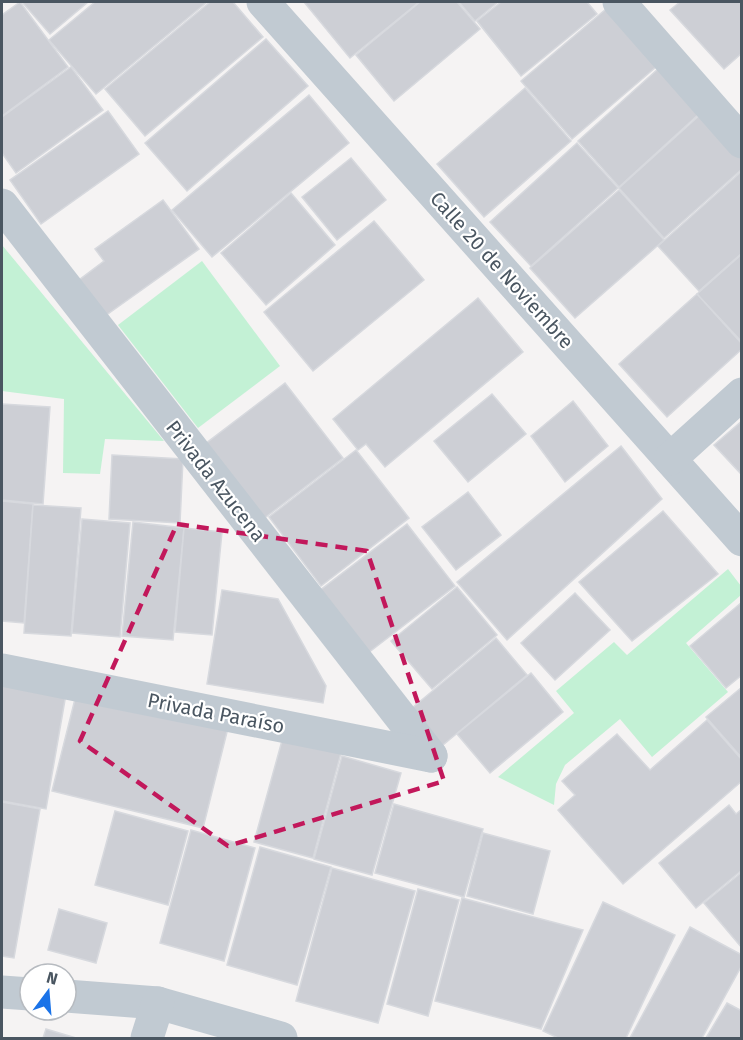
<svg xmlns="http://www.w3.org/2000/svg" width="743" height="1040" viewBox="0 0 743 1040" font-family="'Fira Sans',sans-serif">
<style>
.green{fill:#c3f1d5}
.building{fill:#cdcfd5;stroke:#d7d9de;stroke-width:1.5}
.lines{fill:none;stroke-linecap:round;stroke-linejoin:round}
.minor{stroke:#c1cad2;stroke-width:33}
.marked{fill:none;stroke:#c2185b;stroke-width:4.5;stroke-dasharray:12 8;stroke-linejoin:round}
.labels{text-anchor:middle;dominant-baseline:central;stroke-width:4.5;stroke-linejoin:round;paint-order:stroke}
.street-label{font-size:20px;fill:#4a5661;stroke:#fff}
</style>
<rect width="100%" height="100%" fill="#f5f3f3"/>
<g class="green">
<polygon points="2,245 164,441 105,439 100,474 63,473 64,399 2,391"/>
<polygon points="202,261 280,366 198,428 118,325"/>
<polygon points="728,569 741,586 741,595 686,643 728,692 652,757 620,719 565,765 556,784 554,805 498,777 574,713 556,691 614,642 627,655"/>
</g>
<g class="building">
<polygon points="20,2 68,67 2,116 2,15"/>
<polygon points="22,2 88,2 50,34"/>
<polygon points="95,2 207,2 96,94 49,40"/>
<polygon points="210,2 233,2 263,37 145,136 105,89"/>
<polygon points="304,2 419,2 350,58"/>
<polygon points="420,2 457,2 480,29 394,101 356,55"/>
<polygon points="459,2 498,2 475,21"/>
<polygon points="501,2 587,2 597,14 521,76 477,21"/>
<polygon points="680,2 742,2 742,53 724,69 670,10"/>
<polygon points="606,9 656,67 572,139 521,81"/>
<polygon points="266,39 308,86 187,191 145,143"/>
<polygon points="71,67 103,110 16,173 2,153 2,117"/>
<polygon points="659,68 700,113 619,187 578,141"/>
<polygon points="525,88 571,141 484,217 437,164"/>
<polygon points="309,95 349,143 212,257 172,210"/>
<polygon points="108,111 139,154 41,224 10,180"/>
<polygon points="701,114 742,158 742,169 664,238 619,188"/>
<polygon points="577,143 618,188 531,266 490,222"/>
<polygon points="351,158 386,200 337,240 302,197"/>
<polygon points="742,171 742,253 699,291 658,246"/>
<polygon points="619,190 664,240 575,318 530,268"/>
<polygon points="291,193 335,245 266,305 221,253"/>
<polygon points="163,200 199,249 105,316 79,280 104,261 95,249"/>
<polygon points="374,221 424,280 313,371 264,312"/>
<polygon points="742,254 742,342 697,294"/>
<polygon points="697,294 742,344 742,349 667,417 619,364"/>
<polygon points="478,298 523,352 385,467 366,444 358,450 333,419"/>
<polygon points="285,383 343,458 262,520 205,444"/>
<polygon points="492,394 526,434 468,482 434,441"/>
<polygon points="573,401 608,446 565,482 531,436"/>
<polygon points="2,404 50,407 43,504 2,500"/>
<polygon points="742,421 742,475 714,445"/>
<polygon points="621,446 662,499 507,640 457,582"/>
<polygon points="356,450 409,518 321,586 269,517"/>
<polygon points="112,455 183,459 180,523 109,519"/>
<polygon points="468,492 501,535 456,570 422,527"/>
<polygon points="2,501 33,504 24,623 2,621"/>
<polygon points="33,505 81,508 71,636 24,633"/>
<polygon points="663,511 718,574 632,641 579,582"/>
<polygon points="82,519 130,523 120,637 72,633"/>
<polygon points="133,522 184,528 173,640 122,636"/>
<polygon points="407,524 455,586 368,653 319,591"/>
<polygon points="184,528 222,532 212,635 175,632"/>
<polygon points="457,587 497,635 432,689 391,641"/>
<polygon points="222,590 278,599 326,686 323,703 207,684"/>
<polygon points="575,593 610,630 555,680 521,643"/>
<polygon points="742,602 742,675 726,688 690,646"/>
<polygon points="496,638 527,675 437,750 406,713"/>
<polygon points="531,673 563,712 490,773 457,734"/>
<polygon points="2,683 66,694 46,809 2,801"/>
<polygon points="742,687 742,758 706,717"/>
<polygon points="77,691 228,728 203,828 52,791"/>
<polygon points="707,720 742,760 742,781 623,884 558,810 575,795 562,781 617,734 650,770"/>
<polygon points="283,737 341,753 313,858 254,842"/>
<polygon points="342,756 401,773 372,875 314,859"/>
<polygon points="2,802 40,809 14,958 2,956"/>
<polygon points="394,804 483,829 464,897 375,873"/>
<polygon points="729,805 736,814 742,809 742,870 696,908 659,863"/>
<polygon points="115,811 188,831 168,905 95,885"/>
<polygon points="191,830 255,848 224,961 160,943"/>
<polygon points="483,833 550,851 533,914 467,896"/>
<polygon points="260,847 331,867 297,985 227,965"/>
<polygon points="332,868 415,891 378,1023 296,1001"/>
<polygon points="742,872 742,948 704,903"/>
<polygon points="418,889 459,900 428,1016 387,1004"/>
<polygon points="462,898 583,930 541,1029 435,1001"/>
<polygon points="603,902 675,935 626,1038 558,1038 543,1031"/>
<polygon points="59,909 107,923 96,963 48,950"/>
<polygon points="690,927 742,955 742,965 702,1038 630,1038"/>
<polygon points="727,1003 742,1011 742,1038 706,1038"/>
<polygon points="46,1029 76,1038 43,1038"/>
</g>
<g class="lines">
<g class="minor">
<polyline points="263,2 742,540"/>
<polyline points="619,2 742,142"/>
<polyline points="2,205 431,756"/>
<polyline points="670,459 742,394"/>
<polyline points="2,670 431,756"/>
<polyline points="2,992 30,994"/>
<polyline points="66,996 158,1003 281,1038"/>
<polyline points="147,1038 158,1003"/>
</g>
</g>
<path class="marked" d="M177 524 367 551 444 781 228 846 80 741Z"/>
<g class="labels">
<g class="street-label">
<text transform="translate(502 270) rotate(48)">Calle 20 de Noviembre</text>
<text transform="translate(216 481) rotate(52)">Privada Azucena</text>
<text transform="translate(216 713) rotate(11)">Privada Paraíso</text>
</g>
</g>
<rect width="743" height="1040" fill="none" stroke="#4a5661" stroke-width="6"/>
<g transform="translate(48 992) rotate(16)"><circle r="28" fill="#ffffff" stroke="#b7bbc0" stroke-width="1.5"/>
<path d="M0-4.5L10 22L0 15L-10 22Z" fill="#1a73e8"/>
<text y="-9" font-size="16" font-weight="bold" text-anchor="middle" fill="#4a5661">N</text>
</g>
</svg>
